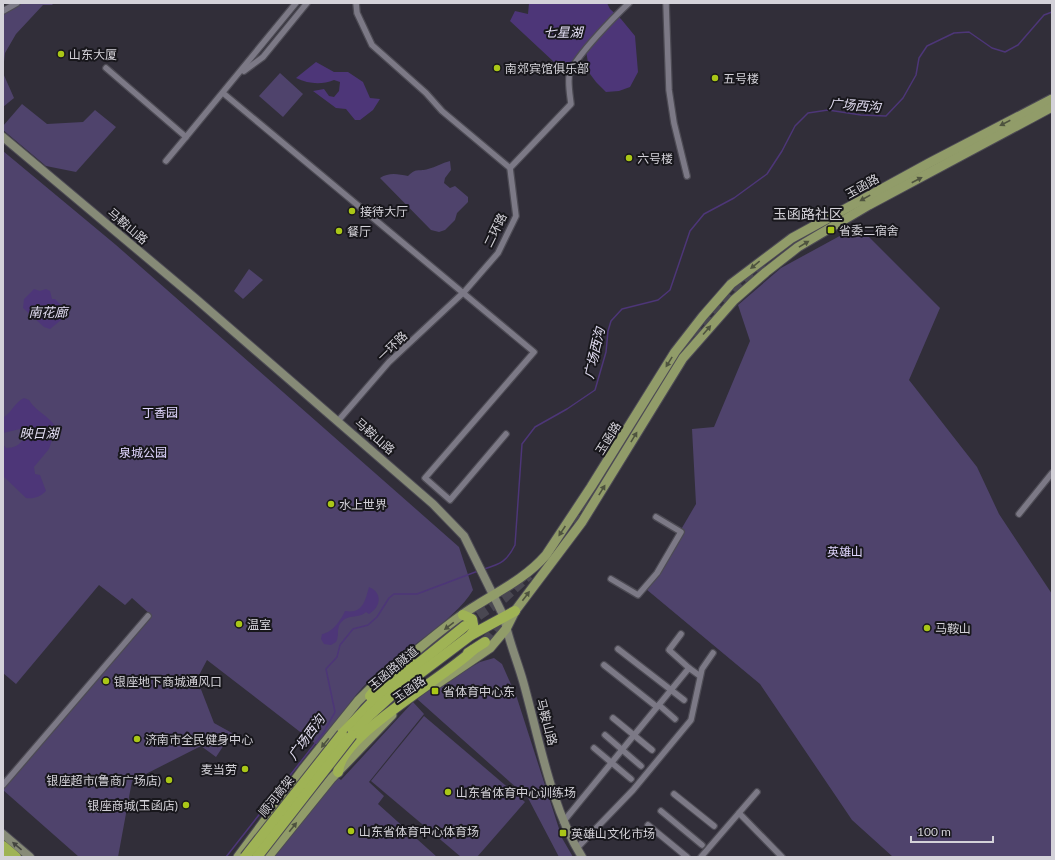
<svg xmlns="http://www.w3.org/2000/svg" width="1055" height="860" viewBox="0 0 1055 860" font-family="Lato,'Noto Sans SC',sans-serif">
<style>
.green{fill:#4f436c}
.water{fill:#4d3678}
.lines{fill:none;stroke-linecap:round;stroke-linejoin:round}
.stream{stroke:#4d3678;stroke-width:1.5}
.highway-tunnel{stroke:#494751;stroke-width:10;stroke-dasharray:10 5;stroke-linecap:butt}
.street-casing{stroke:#4d4b54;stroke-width:8}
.secondary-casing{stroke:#4d4b54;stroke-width:10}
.primary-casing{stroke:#4d4b54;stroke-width:11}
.highway-casing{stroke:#4d4b54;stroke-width:12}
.street{stroke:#7c7986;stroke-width:5.5}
.secondary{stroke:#868a77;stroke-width:8}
.primary{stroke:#919c69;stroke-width:9}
.highway{stroke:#9fb355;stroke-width:10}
.highway-bridge-casing{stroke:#4d4b54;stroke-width:12;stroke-linecap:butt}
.highway-bridge{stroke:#9fb355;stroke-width:10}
.oneway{fill:#4e533f}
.oneway2{fill:#444540}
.poi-dot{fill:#aac717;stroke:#18171c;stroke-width:1.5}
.labels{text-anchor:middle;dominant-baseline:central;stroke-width:4;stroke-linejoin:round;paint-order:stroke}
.poi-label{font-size:12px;fill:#d4d2d9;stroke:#18171c;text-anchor:start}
.street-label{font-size:12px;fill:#d4d2d9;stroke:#18171c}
.park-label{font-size:12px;fill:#e0d6fe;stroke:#18171c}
.water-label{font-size:13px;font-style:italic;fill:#e2ddf2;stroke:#18171c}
.quarter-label{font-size:14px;fill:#d4d2d9;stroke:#18171c}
</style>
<rect width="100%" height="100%" fill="#312e39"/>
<g class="green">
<polygon points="21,3 54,3 52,5 43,5 16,34 5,53 3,71 3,14"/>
<polygon points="3,73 14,98 3,107"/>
<polygon points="280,73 303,94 283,117 259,96"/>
<polygon points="22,104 47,124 83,122 95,110 116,127 76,172 46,166 3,130 3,126"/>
<path d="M3 151 116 245 459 547 473 590C454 622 400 652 371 679 349 699 337 724 317 745L207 660 197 679 214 723 232 733 216 757 201 746 132 781 118 857H79L3 790 151 615 132 598 125 605 99 585 16 684 3 673Z"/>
<path d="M450 161 451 170 445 178 444 183 450 188 455 186 468 197V202L457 213 455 220 445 230 439 232 431 230 380 178C389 172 398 174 408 176 417 167 419 172 428 169 436 167 442 163 450 161Z"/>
<polygon points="858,226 940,308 909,380 977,467 999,514 1052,594 1052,857 893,857 852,820 760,684 646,589 696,504 692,429 714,427 750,341 738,305 781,268"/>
<polygon points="249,269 263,280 243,299 234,291"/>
<polygon points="494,658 502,664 517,698 562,838 573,857 559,857 528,798 416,698 480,662"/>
<polygon points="413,702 424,714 369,782 384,796 378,804 437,857 273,857 337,777 341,780"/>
<polygon points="424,716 525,802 477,857 461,857 371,781"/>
</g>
<g class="water">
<polygon points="529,3 607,3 610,9 621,19 635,36 638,72 630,87 619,91 606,92 596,82 590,74 586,51 571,63 554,62 510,21 515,11 528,14"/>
<path d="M316 62 334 72H348L363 82 370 98 380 99 373 110 360 120H355L346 109 336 108 313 91 324 89 329 96 334 97 339 91 340 82 334 80C321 85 309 84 296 78Z"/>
<polygon points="34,289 40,291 46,289 50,291 52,299 55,299 60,304 64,306 66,316 50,329 44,327 23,308 24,299"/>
<path d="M24 398 29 400C36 412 50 416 56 428L49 449 34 467 35 474 40 475 46 491C40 497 34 499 26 498L3 476V444L6 448C14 448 20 445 24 438L23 432 20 429 3 433V418C12 412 15 402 24 398Z"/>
<path d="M369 587C383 593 381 607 369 614L366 612C358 620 346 612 339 626 337 632 339 637 336 642L331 645 324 644 321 639 322 634C332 633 341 620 345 611 363 614 365 601 369 587Z"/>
</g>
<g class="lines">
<g class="stream">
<path d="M484 569C501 564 507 561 515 545L522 444 535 427 567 409 595 390 606 352 608 331 611 321 622 309 658 300 670 290 690 231 704 214 734 198 767 174 782 151 795 126 808 113 828 110 861 115 886 116 903 98 916 75 919 58 927 46 954 33 969 32 992 48 1005 52 1018 45 1044 15 1052 12"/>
<polyline points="226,857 324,732 335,712 326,669 337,657 340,645 353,629 368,625 377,617 389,598 394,594 417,594 478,571"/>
</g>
<g class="highway-tunnel">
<polyline points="684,347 735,289 766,263"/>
<polyline points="572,522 599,483"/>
<polyline points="466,624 504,598 529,575"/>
<polyline points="485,642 509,615"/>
</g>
<g class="street-casing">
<g id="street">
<path d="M356 3 357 13 372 45 426 93 442 111 510 168 571 104C570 95 567 80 570 72 578 54 614 17 629 3"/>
<polyline points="666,3 669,90 674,123 687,176"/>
<polyline points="3,11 17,3"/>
<polyline points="106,68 186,137 166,161"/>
<polyline points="244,71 263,57 307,3"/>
<polyline points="223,93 534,352 425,478 450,500 506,434"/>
<polyline points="186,137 296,3"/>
<polyline points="338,421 389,362 465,291 498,253 516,216 510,168"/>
<polyline points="1019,514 1052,473"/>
<polyline points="611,579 638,595 657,573 681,532 656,517"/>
<polyline points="681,634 669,650 689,668"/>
<polyline points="618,649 684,700"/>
<polyline points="604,665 657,707"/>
<polyline points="659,705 675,719"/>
<polyline points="613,718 652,750"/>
<polyline points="605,735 641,766"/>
<polyline points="594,748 631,779"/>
<polyline points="3,785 148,616"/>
<polyline points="674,794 714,826"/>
<polyline points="661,811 702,845"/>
<polyline points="739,813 782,857"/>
<polyline points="563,822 689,668 700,676"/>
<polyline points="648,825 687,857"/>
<polyline points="577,848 633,790 691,720 702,669 713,653"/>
<polyline points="701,857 757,792"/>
</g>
</g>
<g class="secondary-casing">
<g id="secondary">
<path d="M3 137 195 298 433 504 464 536 504 617C508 639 517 660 523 681 539 738 551 808 582 857"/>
<polyline points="3,834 30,857"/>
</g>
</g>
<g class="primary-casing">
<g id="primary">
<path d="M394 669C421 648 447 623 477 605 501 590 527 577 546 555L591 487 675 352 703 316 731 284 792 238 929 163 1052 99"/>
<polyline points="437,684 490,648 506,629 515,611 582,522 683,358 734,300 766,272 798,247 869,205 1052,107"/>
<polyline points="238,857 304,768 358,701 375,684"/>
<polyline points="268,857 331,779 392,715"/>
</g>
</g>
<g class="highway-casing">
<g id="highway">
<polyline points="463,615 472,619 474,630 471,635"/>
<polyline points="468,653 485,642"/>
<polyline points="391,672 402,669 411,663"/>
<polyline points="370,696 388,675"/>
<polyline points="342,734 378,696 465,626"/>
<polyline points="352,735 370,715 394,693 471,635 515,611"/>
<path d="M338 772C340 735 446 677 473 650"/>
<polyline points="3,846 16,857"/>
<polyline points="3,856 4,857"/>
</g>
</g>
<use href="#street" class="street"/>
<use href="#secondary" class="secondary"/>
<use href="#primary" class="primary"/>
<use href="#highway" class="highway"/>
<g class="highway-bridge-casing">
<g id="highway-bridge">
<polyline points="245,857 342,734"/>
<polyline points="257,857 352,735"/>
</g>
</g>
<use href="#highway-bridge" class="highway-bridge"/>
</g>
<defs><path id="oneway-solid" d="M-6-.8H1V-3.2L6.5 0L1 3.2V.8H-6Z"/></defs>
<g class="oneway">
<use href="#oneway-solid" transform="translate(1005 123) rotate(153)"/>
<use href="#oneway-solid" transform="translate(917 180) rotate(-28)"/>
<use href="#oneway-solid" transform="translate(865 198) rotate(151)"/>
<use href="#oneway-solid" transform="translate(804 244) rotate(-31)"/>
<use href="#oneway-solid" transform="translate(755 265) rotate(141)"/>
<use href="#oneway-solid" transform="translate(707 330) rotate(-49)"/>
<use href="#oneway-solid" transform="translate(669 362) rotate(122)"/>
<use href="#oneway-solid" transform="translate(634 437) rotate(-59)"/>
<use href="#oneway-solid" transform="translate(602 490) rotate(-58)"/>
<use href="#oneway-solid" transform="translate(562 531) rotate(124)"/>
<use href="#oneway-solid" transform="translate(526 596) rotate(-53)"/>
<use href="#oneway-solid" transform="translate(449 626) rotate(143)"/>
<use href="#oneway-solid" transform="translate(325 743) rotate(129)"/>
<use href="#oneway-solid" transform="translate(293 827) rotate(-51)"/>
</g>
<use class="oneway2" href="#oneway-solid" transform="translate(17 846) rotate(-140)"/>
<g class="poi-dot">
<circle cx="61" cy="54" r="4"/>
<circle cx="497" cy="68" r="4"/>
<circle cx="715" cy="78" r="4"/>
<circle cx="629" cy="158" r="4"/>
<circle cx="352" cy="211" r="4"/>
<rect x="827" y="226" width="8" height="8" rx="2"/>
<circle cx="339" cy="231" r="4"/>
<circle cx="331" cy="504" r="4"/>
<circle cx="239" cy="624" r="4"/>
<circle cx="927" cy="628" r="4"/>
<circle cx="106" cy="681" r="4"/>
<rect x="431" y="687" width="8" height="8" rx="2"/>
<circle cx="137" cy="739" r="4"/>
<circle cx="245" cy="769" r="4"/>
<circle cx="169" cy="780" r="4"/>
<circle cx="448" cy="792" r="4"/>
<circle cx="186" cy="805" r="4"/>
<circle cx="351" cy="831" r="4"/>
<rect x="559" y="829" width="8" height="8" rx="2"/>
</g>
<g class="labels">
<g class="poi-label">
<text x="69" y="54">山东大厦</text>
<text x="505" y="68">南郊宾馆俱乐部</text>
<text x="723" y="78">五号楼</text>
<text x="637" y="158">六号楼</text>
<text x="360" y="211">接待大厅</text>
<text x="839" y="230">省委二宿舍</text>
<text x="347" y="231">餐厅</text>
<text x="339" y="504">水上世界</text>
<text x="247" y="624">温室</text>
<text x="935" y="628">马鞍山</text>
<text x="114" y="681">银座地下商城通风口</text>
<text x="443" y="691">省体育中心东</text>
<text x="145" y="739">济南市全民健身中心</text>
<text x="237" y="769" text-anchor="end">麦当劳</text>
<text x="161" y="780" text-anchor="end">银座超市(鲁商广场店)</text>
<text x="456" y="792">山东省体育中心训练场</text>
<text x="178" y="805" text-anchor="end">银座商城(玉函店)</text>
<text x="359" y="831">山东省体育中心体育场</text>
<text x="571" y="833">英雄山文化市场</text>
</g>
<g class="street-label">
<text transform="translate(862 186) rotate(-29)">玉函路</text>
<text transform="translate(128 226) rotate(40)">马鞍山路</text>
<text transform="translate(495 230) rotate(-64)">二环路</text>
<text transform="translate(392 346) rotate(-44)">一环路</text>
<text transform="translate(375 436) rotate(41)">马鞍山路</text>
<text transform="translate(608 438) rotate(-58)">玉函路</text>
<text transform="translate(393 668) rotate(-40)">玉函路隧道</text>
<text transform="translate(409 689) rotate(-35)">玉函路</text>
<text transform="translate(547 722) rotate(75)">马鞍山路</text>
<text transform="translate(276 796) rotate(-51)">顺河高架</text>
</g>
<g class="park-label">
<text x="160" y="412">丁香园</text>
<text x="143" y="452">泉城公园</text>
<text x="845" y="551">英雄山</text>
</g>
<g class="water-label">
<text x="563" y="32">七星湖</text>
<text transform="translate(855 105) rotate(4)">广场西沟</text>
<text x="48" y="312">南花廊</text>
<text transform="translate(594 353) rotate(-77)">广场西沟</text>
<text x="39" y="433">映日湖</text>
<text transform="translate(306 737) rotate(-54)">广场西沟</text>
</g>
<g class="quarter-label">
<text x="808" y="213">玉函路社区</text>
</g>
</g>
<rect width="1055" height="860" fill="none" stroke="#d4d2d9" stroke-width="8"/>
<path d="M911 836v6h82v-6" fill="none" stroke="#d4d2d9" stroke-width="2"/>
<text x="917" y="836" font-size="12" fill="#d4d2d9" stroke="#18171c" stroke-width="3" paint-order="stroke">100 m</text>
</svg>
